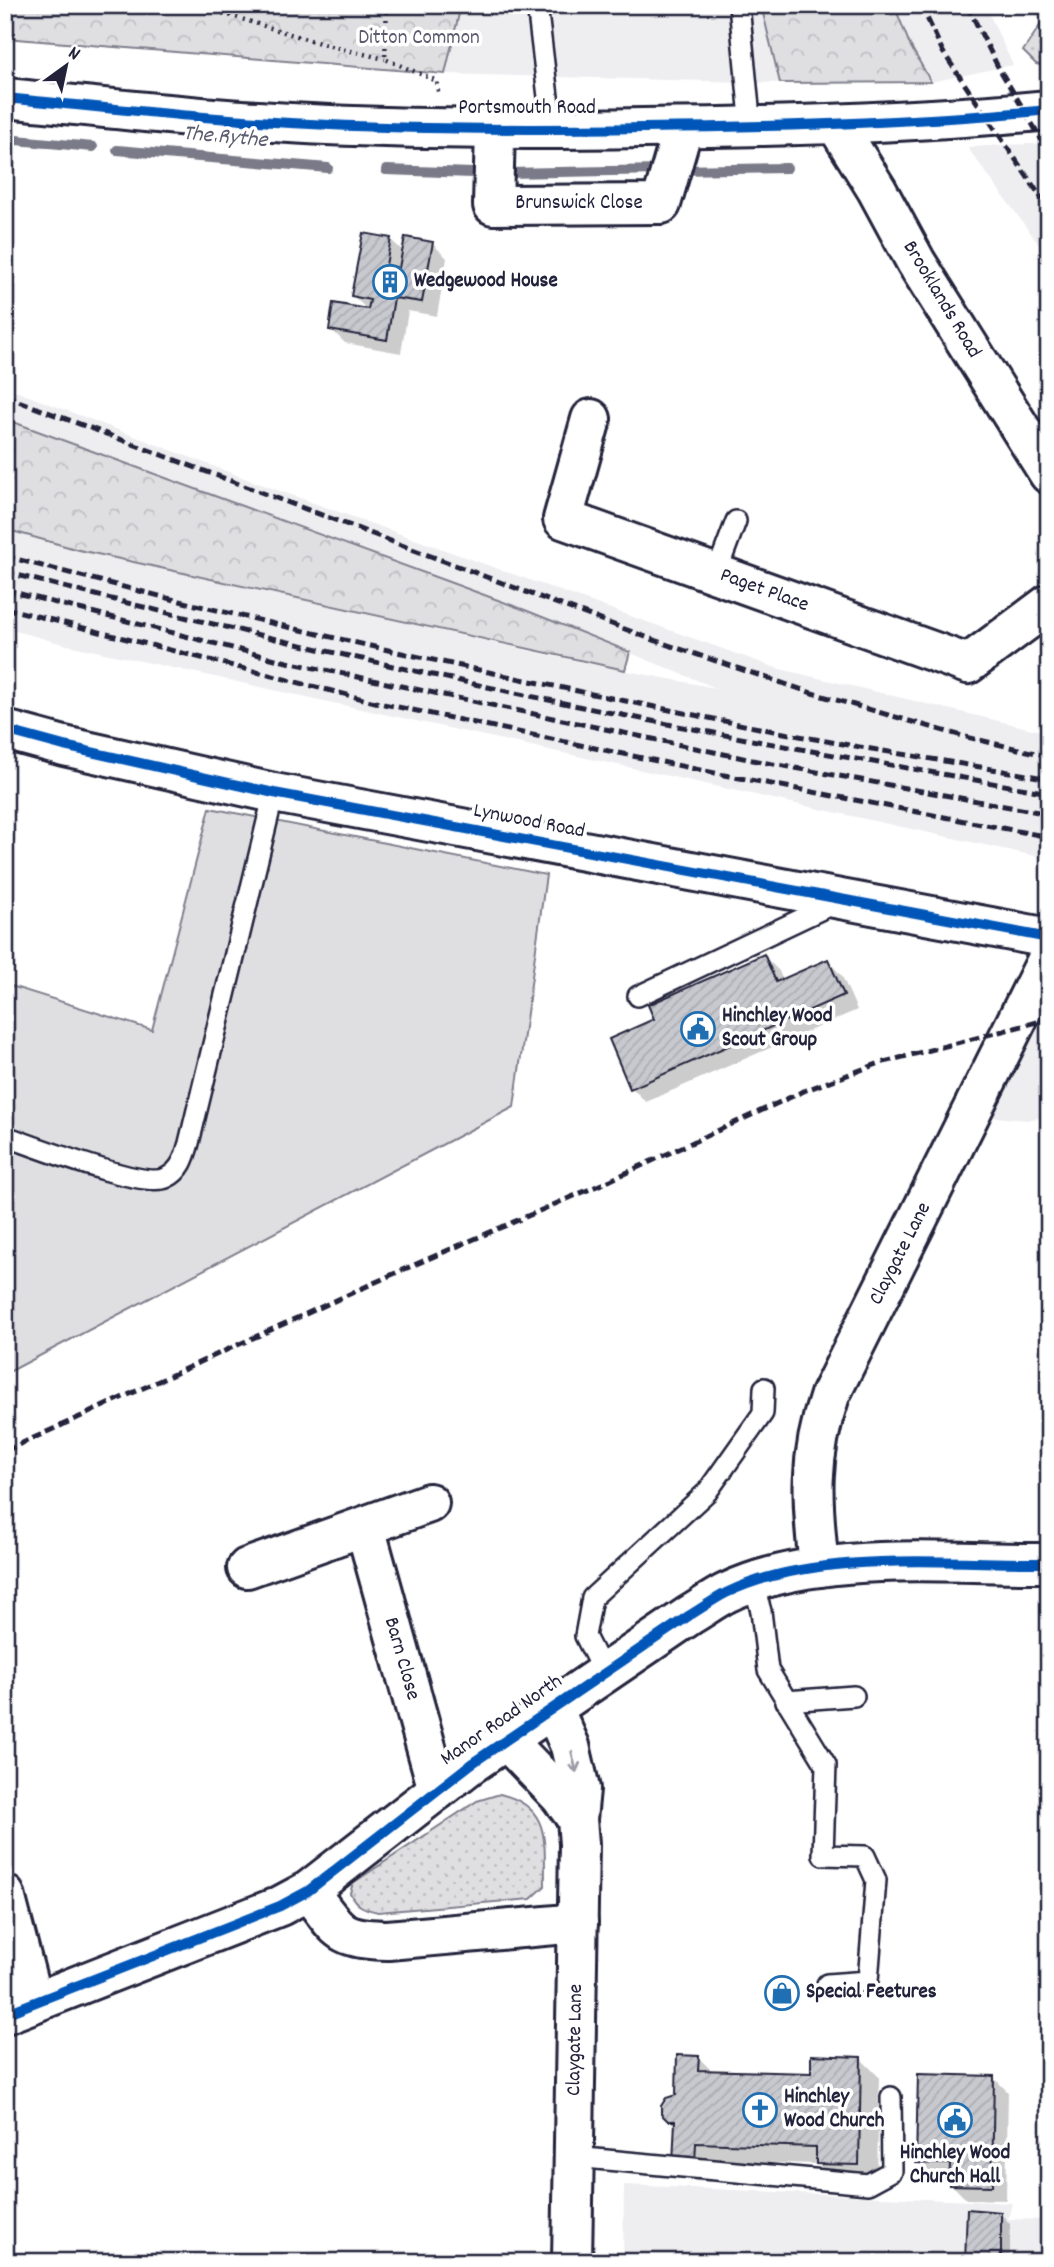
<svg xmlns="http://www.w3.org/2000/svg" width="1054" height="2267" viewBox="0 0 1054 2267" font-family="Dekko,sans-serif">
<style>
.built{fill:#eeeef1}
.grass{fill:url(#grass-dots);stroke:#80808e;stroke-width:2}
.forest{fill:url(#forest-crowns);stroke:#80808e;stroke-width:2}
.garden{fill:#dfdfe2;stroke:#80808e;stroke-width:2}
.shadow{fill:#0003}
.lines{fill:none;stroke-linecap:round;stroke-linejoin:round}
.stream{stroke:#7a7a88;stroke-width:10}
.building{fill:url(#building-hatch);stroke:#22223b;stroke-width:2}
.service-casing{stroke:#22223b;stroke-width:24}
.minor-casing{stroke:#22223b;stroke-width:44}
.tertiary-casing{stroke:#22223b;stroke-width:44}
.primary-casing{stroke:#22223b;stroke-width:44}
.path{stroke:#22223b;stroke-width:4.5;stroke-dasharray:2 5;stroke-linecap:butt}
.service{stroke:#fff;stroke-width:19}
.minor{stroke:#fff;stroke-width:38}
.tertiary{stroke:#fff;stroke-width:38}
.primary{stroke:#fff;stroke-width:38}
.rail{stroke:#22223b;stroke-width:5;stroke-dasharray:10 5;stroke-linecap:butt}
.cycleway-casing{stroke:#fff;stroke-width:15}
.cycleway{stroke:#0057b8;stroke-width:10}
.oneway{stroke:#9c9ca7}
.labels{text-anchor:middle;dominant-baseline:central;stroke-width:7;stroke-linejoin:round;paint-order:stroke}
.park-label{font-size:21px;fill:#5b5b6d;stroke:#fff}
.street-label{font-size:21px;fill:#22223b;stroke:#fff}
.poi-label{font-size:21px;font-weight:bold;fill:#22223b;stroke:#fff;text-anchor:start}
.water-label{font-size:23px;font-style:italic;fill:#5c5c6f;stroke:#fff}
</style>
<defs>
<pattern id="grass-dots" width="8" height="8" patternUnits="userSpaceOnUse" patternTransform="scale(1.75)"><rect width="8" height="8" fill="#dfdfe2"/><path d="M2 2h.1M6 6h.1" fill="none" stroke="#bfbfc3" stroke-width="1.8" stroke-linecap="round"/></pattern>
<pattern id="forest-crowns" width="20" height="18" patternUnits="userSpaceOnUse" patternTransform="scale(1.75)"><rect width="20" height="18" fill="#dfdfe2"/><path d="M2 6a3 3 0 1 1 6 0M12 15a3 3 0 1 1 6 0" fill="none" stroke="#bfbfc3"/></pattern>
<pattern id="building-hatch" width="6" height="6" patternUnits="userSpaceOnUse" patternTransform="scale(1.75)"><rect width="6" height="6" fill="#c8c8cf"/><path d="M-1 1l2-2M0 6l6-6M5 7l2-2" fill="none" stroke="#acacb3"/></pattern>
</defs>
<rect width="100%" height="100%" fill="#fff"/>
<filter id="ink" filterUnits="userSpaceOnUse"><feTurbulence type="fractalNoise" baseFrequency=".0143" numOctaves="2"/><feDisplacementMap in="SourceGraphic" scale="14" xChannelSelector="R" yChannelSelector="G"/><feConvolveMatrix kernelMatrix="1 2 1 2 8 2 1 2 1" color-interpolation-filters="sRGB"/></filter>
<g filter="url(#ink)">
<g class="built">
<polygon points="461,5 761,5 780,83 445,74"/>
<polygon points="894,5 985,5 1013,65 931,82 910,45"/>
<polygon points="1049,143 1049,258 967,147"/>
<polygon points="5,387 255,482 776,668 1049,733 1049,859 63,644 5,628 5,529 79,550 575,661 716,688 525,610 5,419"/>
<polygon points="1049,1000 1049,1116 1027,1120 986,1116"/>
<polygon points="624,2185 1012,2203 1008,2219 1049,2220 1049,2262 623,2262"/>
</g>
<g class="grass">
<polygon points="1049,12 1049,67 1036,64 1023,51"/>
<path d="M500 1794C552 1807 544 1842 545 1886L531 1899 378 1912C364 1909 356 1906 350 1893L353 1883 477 1801Z"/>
</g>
<g class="forest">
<polygon points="5,5 461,5 445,74 5,38"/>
<polygon points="761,5 894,5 910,45 931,82 780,83"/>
<polygon points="5,419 525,610 630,652 625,670 79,550 5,529"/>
</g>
<polygon class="garden" points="210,808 546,875 514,1107 5,1374 5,984 152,1030"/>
<g class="shadow">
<polygon points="390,239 404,252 432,243 447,258 437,316 408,311 401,353 345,343 331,329 369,311 353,296"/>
<polygon points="764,956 779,971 783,981 828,961 842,976 857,1010 646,1102 632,1088 656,1020"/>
<polygon points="698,2057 713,2072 812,2075 861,2059 879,2077 877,2183 836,2182 818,2164 714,2161 713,2182 694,2181 675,2162 676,2127 663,2113 678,2096"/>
<polygon points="994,2078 1008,2092 1006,2200 966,2199 951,2184 951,2177 932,2177 918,2162"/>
<polygon points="1001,2214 1010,2224 1010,2262 967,2262"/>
</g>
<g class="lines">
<g class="stream">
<polyline points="5,139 93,147"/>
<polyline points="117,150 328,168"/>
<polyline points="386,170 473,173"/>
<polyline points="681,170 787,168"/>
<polyline points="507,173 662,170"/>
</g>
</g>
<g class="building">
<polygon points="363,233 391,238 386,265 399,268 405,237 433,242 422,302 394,298 387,340 329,330 333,303 368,309 370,300 351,296"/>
<polygon points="764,954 776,982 828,959 844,995 630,1089 609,1039 654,1019 648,1005"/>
<polygon points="677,2055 699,2056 698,2070 811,2073 811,2055 861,2057 859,2165 816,2164 816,2147 696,2143 695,2164 673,2163 675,2121 668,2121 661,2114 661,2106 666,2098 676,2095"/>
<polygon points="918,2074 994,2076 992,2186 949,2185 950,2164 916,2163"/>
<polygon points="967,2209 1001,2212 1001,2262 965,2262"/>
</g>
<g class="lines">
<g class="service-casing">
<g id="service">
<polyline points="537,5 552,130"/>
<polyline points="739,5 751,128"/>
<polyline points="716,574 736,521"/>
<polyline points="638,996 837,902"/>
<path d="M5 1136C34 1146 143 1189 166 1178 181 1171 185 1157 189 1143L274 793"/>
<polyline points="753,1583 761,1611 768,1670 826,1765 823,1855 865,1856 876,1880 868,1981 827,1984"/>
<polyline points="604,1674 585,1636 592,1598 707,1492 763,1413 764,1388"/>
<polyline points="786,1701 854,1696"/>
<polyline points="574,2157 868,2184 892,2171 891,2097"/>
</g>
</g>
<g class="minor-casing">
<g id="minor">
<polyline points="836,124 877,190 916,262 1049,474"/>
<polyline points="495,129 493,205 661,204 683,128"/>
<polyline points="591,419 563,519 968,664 1049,604"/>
<polyline points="5,730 64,746 274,793 1049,938"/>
<polyline points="365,1527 438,1790"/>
<path d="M819 1567C812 1501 808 1459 830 1395L1049 956"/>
<polyline points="247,1568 429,1503"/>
<polyline points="553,1708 570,1746 580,1789 577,1819 579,1844 572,2262"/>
<polyline points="506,1740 560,1796 577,1819"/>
<path d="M308 1891C339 1929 335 1939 388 1940L578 1923"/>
<polyline points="5,1895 33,2003"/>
</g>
</g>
<g class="tertiary-casing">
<path id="tertiary" d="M5 2014 280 1906 308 1891 471 1764 690 1615C702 1608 714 1599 726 1593 816 1549 950 1564 1049 1563"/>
</g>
<g class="primary-casing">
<path id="primary" d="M5 98C89 106 173 116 258 121 386 130 515 130 643 128 779 127 913 123 1049 110"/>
</g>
<g class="path">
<polyline points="196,5 326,45 385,59"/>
<polyline points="387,5 385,59 437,81 438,92"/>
</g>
<use href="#service" class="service"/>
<use href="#minor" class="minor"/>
<use href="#tertiary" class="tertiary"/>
<use href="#primary" class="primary"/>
<g class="rail">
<polyline points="921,5 943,52 1049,209"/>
<polyline points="967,5 997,65 1049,152"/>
<polyline points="5,396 662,643 812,693 962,736 1049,756"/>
<path d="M5 556C257 624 513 679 769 730 862 749 956 762 1049 779"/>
<path d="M5 572C211 625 418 674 627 716 767 744 908 768 1049 793"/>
<polyline points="5,590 287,662 762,762 1049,814"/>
<polyline points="5,608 379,703 724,775 1049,837"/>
<polyline points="5,1451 400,1271 604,1183 806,1090 880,1063 1049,1019"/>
</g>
<g class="cycleway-casing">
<g id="cycleway">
<path d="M5 98C89 106 173 116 258 121 386 130 515 130 643 128 779 127 913 123 1049 110"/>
<polyline points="5,730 64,746 274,793 1049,938"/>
<path d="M5 2014 280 1906 308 1891 471 1764 690 1615C702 1608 714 1599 726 1593 816 1549 950 1564 1049 1563"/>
</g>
</g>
<use href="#cycleway" class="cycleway"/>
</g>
<defs><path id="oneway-shaft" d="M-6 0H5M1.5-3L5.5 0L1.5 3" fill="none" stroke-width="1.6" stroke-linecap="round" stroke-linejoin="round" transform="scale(1.75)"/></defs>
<use class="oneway" href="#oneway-shaft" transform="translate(574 1762) rotate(77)"/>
</g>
<defs>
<g id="building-ring" transform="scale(1.75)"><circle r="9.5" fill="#fff" stroke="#1f6fb2" stroke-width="1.5"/><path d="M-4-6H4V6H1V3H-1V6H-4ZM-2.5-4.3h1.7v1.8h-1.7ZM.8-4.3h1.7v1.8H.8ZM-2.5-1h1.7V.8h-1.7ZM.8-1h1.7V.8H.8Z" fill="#1f6fb2"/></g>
<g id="civic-ring" transform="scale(1.75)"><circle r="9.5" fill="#fff" stroke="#1f6fb2" stroke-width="1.5"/><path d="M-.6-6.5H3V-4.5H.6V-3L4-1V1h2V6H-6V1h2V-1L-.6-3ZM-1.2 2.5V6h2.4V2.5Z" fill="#1f6fb2"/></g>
<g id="shop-ring" transform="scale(1.75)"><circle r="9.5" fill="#fff" stroke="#1f6fb2" stroke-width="1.5"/><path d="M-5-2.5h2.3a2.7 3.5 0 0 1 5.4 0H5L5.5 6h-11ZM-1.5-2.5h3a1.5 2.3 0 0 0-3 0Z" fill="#1f6fb2"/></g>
<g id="church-ring" transform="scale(1.75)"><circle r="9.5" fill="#fff" stroke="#1f6fb2" stroke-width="1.5"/><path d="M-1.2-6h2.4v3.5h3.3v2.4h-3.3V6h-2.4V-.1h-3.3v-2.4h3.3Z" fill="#1f6fb2"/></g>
</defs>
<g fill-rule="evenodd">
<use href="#building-ring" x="390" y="282"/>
<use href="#civic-ring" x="698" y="1029"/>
<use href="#shop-ring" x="782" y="1993"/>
<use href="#church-ring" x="760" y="2110"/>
<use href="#civic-ring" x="955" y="2120"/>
</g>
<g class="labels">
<g class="park-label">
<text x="419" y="39">Ditton Common</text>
</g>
<g class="street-label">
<text x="527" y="109">Portsmouth Road</text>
<text x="579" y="204">Brunswick Close</text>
<text transform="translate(941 300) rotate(59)">Brooklands Road</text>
<text transform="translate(764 591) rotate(20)">Paget Place</text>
<text transform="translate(529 822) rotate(11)">Lynwood Road</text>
<text transform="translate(901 1254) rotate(-63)">Claygate Lane</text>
<text transform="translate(401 1659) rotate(74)">Barn Close</text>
<text transform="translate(502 1721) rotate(-35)">Manor Road North</text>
<text transform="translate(576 2040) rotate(-89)">Claygate Lane</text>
</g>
<g class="poi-label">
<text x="414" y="282">Wedgewood House</text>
<text x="722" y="1017">Hinchley Wood<tspan x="722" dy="24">Scout Group</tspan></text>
<text x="806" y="1993">Special Feetures</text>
<text x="784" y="2098">Hinchley<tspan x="784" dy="24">Wood Church</tspan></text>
<text x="955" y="2154" text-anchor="middle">Hinchley Wood<tspan x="955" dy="24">Church Hall</tspan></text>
</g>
<g class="water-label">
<text transform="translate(225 138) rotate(5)">The Rythe</text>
</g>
</g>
<rect width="1054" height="2267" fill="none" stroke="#fff" stroke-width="28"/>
<rect x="14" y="14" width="1026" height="2239" fill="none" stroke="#22223b" stroke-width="2.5" filter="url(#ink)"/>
<g transform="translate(66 66) rotate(33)" stroke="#ffffff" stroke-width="5" paint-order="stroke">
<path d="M0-5L12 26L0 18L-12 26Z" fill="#22223b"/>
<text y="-10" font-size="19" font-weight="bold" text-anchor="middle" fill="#22223b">N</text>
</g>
</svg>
